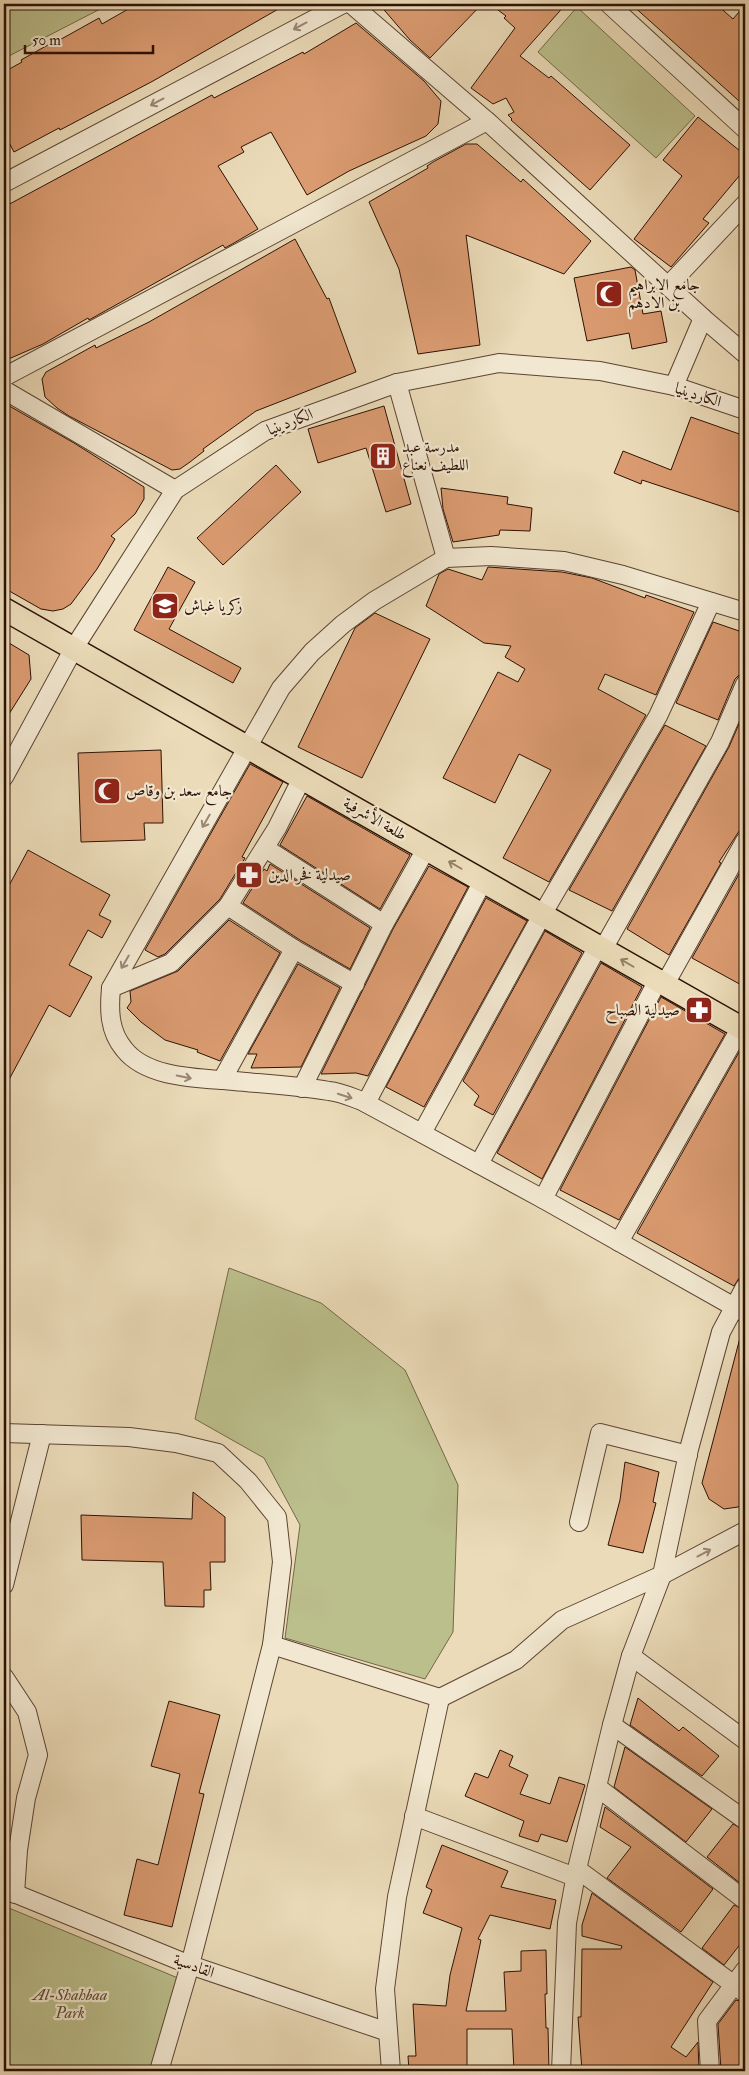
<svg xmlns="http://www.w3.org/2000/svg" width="749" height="2075" viewBox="0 0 749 2075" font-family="'IM FELL Double Pica',Amiri,serif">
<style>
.green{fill:#bbbf8c;stroke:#746848}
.building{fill:#db9b71;stroke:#2c1105}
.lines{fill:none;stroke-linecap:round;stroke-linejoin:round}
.minor-casing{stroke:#5c4432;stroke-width:20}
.major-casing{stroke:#2c1105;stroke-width:25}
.minor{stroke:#f2e8d1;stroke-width:18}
.major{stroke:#ebdbb8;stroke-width:22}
.oneway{stroke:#998775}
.oneway2{stroke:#958067}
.labels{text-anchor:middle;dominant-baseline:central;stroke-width:4.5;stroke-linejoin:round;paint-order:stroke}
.poi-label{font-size:16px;fill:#2c1105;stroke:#f2e8d1;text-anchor:start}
.street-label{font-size:16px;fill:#2c1105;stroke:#f2e8d1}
.park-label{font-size:16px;font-style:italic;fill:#5e4e34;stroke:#f2e8d1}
</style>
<rect width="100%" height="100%" fill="#ebdbb8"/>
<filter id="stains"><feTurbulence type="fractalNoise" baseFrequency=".004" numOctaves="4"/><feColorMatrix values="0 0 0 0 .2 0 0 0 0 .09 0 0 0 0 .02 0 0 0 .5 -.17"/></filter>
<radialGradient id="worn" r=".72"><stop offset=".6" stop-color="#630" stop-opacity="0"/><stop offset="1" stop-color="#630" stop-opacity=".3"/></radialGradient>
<g class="green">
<polygon points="4,4 110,4 5,58"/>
<polygon points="577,7 695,116 656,158 538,52"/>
<polygon points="229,1268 321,1303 405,1370 458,1485 453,1632 425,1679 285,1638 300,1525 264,1458 195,1419"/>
<polygon points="4,1906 178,1978 150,2071 4,2071"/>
</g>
<g class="building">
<polygon points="137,4 287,4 153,81 60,130 59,128 14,152 4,133 4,72 22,62 21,60 55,41 56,42 99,18 102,24"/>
<polygon points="379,4 482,4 430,58 410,40"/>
<polygon points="490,4 566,4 520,56 549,78 551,76 630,145 590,190 511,120 512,119 508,115 514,112 506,98 493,104 471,88 515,28 504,18 506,16"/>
<polygon points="631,4 716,4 733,19 745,5 745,94 739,101"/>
<polygon points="356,23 424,81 441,101 438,124 426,136 349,171 307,195 271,132 241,147 244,152 218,166 258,229 234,243 225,248 223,245 89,320 88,318 43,344 4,361 4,207 212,95 214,98 303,52 304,54"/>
<polygon points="698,117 745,155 745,169 703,219 709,223 671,267 634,239 682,176 663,160"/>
<polygon points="466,144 477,144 521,182 523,179 591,241 564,274 466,235 480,345 418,354 399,269 369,202 428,168 427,166 433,162"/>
<polygon points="295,239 327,299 329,298 356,372 256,411 203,449 204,451 190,462 180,469 172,470 69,416 57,408 45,397 42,379 46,372 95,345 96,348 149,322"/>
<polygon points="631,267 635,270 643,314 661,311 667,342 632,349 629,333 587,341 574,278"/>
<polygon points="4,403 74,443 144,487 144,499 135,514 111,536 115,539 97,569 71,604 63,609 53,611 41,609 4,588"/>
<polygon points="384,406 411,504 386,512 366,448 318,463 308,429"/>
<polygon points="691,417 745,436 745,514 642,480 641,484 614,473 623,451 671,470"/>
<polygon points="276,465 301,492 223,565 197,538"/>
<polygon points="441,488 508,497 507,504 532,508 530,531 500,530 499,535 453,542 443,509"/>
<polygon points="168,567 195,582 169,629 241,668 233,683 134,630"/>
<polygon points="488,567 562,572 592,578 645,598 646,595 694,612 656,695 605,674 598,689 646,715 549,882 503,858 551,770 519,754 495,803 443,778 498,672 518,682 525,669 505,657 511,646 484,643 426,606 439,574 448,569 482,580"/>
<polygon points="375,613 430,639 362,778 298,747 355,628"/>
<polygon points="713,622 745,633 745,674 739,675 735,679 718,720 676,703"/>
<polygon points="4,640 29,655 31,679 4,722"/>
<polygon points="745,710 745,822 719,862 721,863 669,955 627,929 729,747"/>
<polygon points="665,725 706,746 612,911 569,890"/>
<polygon points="161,750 163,823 144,823 145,840 81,842 78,753"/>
<polygon points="250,764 283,782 242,857 245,858 220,899 165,954 158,957 145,950"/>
<polygon points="307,796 410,855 380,909 280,845"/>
<polygon points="28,850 110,895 99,915 111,921 102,938 88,930 69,965 92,977 70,1017 49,1005 4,1089 4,895"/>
<polygon points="270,864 370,928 350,969 300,940 243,903 264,869 267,871"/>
<polygon points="429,866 468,887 368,1076 356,1073 321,1074 393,929"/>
<polygon points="739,874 745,877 745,987 692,958"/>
<polygon points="486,898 527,921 424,1107 386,1087"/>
<polygon points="229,920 280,953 220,1061 197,1052 198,1050 165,1040 141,1022 127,1008 131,1002 130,991 178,971"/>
<polygon points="545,931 582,953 493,1115 474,1105 479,1096 463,1081"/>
<polygon points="601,963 642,987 542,1179 497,1153"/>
<polygon points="298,964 340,988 301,1067 251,1068 257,1054 248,1054"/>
<polygon points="661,997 725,1034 619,1220 560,1190"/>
<polygon points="743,1045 745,1046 745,1276 739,1278 734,1286 637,1233"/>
<polygon points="741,1334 745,1334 745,1503 738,1507 724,1509 709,1499 702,1483"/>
<polygon points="625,1462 659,1472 653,1502 656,1503 643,1553 608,1545 620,1500"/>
<polygon points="193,1492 225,1517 225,1562 210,1562 211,1590 204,1590 204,1607 165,1606 163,1562 82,1560 81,1515 192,1519"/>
<polygon points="638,1698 679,1731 683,1727 719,1756 702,1776 630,1725"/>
<polygon points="169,1701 220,1715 199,1793 204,1794 172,1927 124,1915 137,1859 158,1865 180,1774 151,1766"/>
<polygon points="625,1747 712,1809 686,1842 614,1787"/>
<polygon points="500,1750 513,1756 509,1766 528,1775 520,1794 550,1804 559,1777 585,1785 567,1842 541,1834 538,1842 519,1836 524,1821 465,1796 475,1773 488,1778"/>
<polygon points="605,1807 713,1889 681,1932 607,1878 631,1847 600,1827"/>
<polygon points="733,1824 745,1830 745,1887 707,1857"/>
<polygon points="442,1845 508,1871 501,1887 556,1900 550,1929 490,1915 478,1939 481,1940 466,2011 506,2011 504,1972 521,1971 521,1951 546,1950 547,1994 545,1994 546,2028 548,2028 549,2071 514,2071 512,2029 467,2029 467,2071 409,2071 408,2056 416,2056 413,2004 446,2006 450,1975 462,1928 423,1913 432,1890 426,1887"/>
<polygon points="592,1893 713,1982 671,2047 686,2057 698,2042 699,2071 582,2071 578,2017 581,2017 582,1949 621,1949 622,1946 582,1936 582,1925"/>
<polygon points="734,1905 745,1910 745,1938 724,1965 702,1948"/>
<polygon points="736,2000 745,2003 745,2071 723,2071 723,2069 721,2070 718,2024"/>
</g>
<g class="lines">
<g class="minor-casing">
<g id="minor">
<polyline points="351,4 487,121 703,318 745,354"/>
<polyline points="609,4 745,129"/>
<polyline points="4,183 343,4"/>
<polyline points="668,286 745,204"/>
<polyline points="4,377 487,121"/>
<polyline points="397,383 446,558"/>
<polyline points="674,386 703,318"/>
<polyline points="4,390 175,490"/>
<path d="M745 612 623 575 564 561 491 556 446 558 374 601 343 624 312 652 281 688 111 988C109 1010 109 1031 124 1049 147 1079 201 1078 234 1081 266 1084 298 1086 329 1091 340 1092 351 1097 362 1101L543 1199 745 1313"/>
<polyline points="4,777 74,648 175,490 265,431 397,383 499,363 600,371 674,386 745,410"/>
<polyline points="265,848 384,924"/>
<polyline points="228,906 294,949 355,984"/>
<polyline points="603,949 720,742 745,684"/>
<polyline points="665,984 745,841"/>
<polyline points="111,988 171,963 228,906 277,828 302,778"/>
<polyline points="222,1080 294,949"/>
<polyline points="302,1088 384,924 426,849"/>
<polyline points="366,1103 483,881"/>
<polyline points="422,1133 542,915 658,716 711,602"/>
<polyline points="479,1164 598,946"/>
<polyline points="543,1199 658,980"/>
<polyline points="619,1242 745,1020"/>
<polyline points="4,1433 129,1437 176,1443 218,1453 248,1481 277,1517 282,1562 272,1645 190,1965 159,2071"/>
<polyline points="579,1522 600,1433 688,1455"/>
<polyline points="4,1585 42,1434"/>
<polyline points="272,1645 440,1698 397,1897 385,1989 391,2071"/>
<polyline points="631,1656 745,1740"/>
<polyline points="4,1677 27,1712 38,1755 26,1798 18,1850 15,1894"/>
<polyline points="440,1698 516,1660 562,1620 662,1575 745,1531"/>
<polyline points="612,1725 745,1820"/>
<polyline points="597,1787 745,1900"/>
<polyline points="414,1816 575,1877"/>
<polyline points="577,1869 745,1993"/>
<polyline points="4,1889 190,1965 388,2032"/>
<polyline points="561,2071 567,1923 577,1869 612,1725 631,1656 662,1575 689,1449 721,1332 745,1287"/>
<polyline points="710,2071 707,2021 745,1970"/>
</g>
</g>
<g class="major-casing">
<polyline id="major" points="4,609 745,1030"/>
</g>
<use href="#minor" class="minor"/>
<use href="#major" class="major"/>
</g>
<defs><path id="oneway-shaft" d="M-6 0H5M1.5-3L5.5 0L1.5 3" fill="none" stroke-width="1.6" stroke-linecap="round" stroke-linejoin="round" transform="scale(1.25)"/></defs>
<g class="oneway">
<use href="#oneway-shaft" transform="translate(300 26) rotate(152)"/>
<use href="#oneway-shaft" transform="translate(157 102) rotate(152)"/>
<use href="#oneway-shaft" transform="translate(206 821) rotate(120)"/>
<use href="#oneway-shaft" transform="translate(125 962) rotate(120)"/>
<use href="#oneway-shaft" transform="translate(184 1077) rotate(12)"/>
<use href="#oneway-shaft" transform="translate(345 1096) rotate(18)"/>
<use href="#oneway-shaft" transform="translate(704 1553) rotate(-28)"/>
</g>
<g class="oneway2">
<use href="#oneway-shaft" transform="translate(455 865) rotate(-150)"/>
<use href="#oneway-shaft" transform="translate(627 963) rotate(-150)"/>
</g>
<defs>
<g id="mosque-square" transform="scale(1.4375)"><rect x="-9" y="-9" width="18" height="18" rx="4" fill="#8f2418" stroke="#f2e8d1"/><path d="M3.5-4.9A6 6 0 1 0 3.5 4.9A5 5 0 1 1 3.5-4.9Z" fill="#fff"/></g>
<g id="building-square" transform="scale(1.4375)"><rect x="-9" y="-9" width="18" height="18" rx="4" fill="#8f2418" stroke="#f2e8d1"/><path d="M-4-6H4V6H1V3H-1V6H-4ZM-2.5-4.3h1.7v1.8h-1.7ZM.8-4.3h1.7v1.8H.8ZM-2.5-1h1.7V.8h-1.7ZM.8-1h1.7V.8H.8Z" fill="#fff"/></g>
<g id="school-square" transform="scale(1.4375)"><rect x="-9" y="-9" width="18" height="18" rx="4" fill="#8f2418" stroke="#f2e8d1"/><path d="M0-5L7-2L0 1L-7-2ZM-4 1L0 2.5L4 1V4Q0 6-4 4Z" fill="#fff"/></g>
<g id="pharmacy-square" transform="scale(1.4375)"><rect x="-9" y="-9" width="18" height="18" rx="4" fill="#8f2418" stroke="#f2e8d1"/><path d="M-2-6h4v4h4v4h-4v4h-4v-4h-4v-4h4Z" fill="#fff"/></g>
</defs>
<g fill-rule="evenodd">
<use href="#mosque-square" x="609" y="294"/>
<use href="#building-square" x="383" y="456"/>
<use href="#school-square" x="165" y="606"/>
<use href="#mosque-square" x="107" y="791"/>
<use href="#pharmacy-square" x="249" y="875"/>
<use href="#pharmacy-square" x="699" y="1010"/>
</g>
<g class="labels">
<g class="poi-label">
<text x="628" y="285">جامع الابراهيم<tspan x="628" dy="18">بن الادهم</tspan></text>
<text x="402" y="447">مدرسة عبد<tspan x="402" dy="18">اللطيف نعناع</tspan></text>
<text x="184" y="606">زكريا غباش</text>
<text x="126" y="791">جامع سعد بن وقاص</text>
<text x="268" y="875">صيدلية فخر الدين</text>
<text x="680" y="1010" text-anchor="end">صيدلية الصباح</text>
</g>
<g class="street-label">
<text transform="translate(698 395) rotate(18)">الكاردينيا</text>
<text transform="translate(290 422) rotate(-21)">الكاردينيا</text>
<text transform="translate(375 819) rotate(30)">طلعة الأشرفية</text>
<text transform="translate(194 1966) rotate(20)">القادسية</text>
</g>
<g class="park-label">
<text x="70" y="1995">Al-Shahbaa<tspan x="70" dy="18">Park</tspan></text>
</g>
</g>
<rect width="749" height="2075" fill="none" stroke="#ebdbb8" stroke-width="20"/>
<rect x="5" y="5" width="739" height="2065" fill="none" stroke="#2c1105" stroke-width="2.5"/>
<rect x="10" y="10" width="729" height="2055" fill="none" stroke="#2c1105"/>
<path d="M25 45v8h128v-8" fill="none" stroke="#2c1105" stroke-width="2.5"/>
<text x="32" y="45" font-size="15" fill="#2c1105" stroke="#f2e8d1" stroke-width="4" paint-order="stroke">50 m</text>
<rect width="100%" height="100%" filter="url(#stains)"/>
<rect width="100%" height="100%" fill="url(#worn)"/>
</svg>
